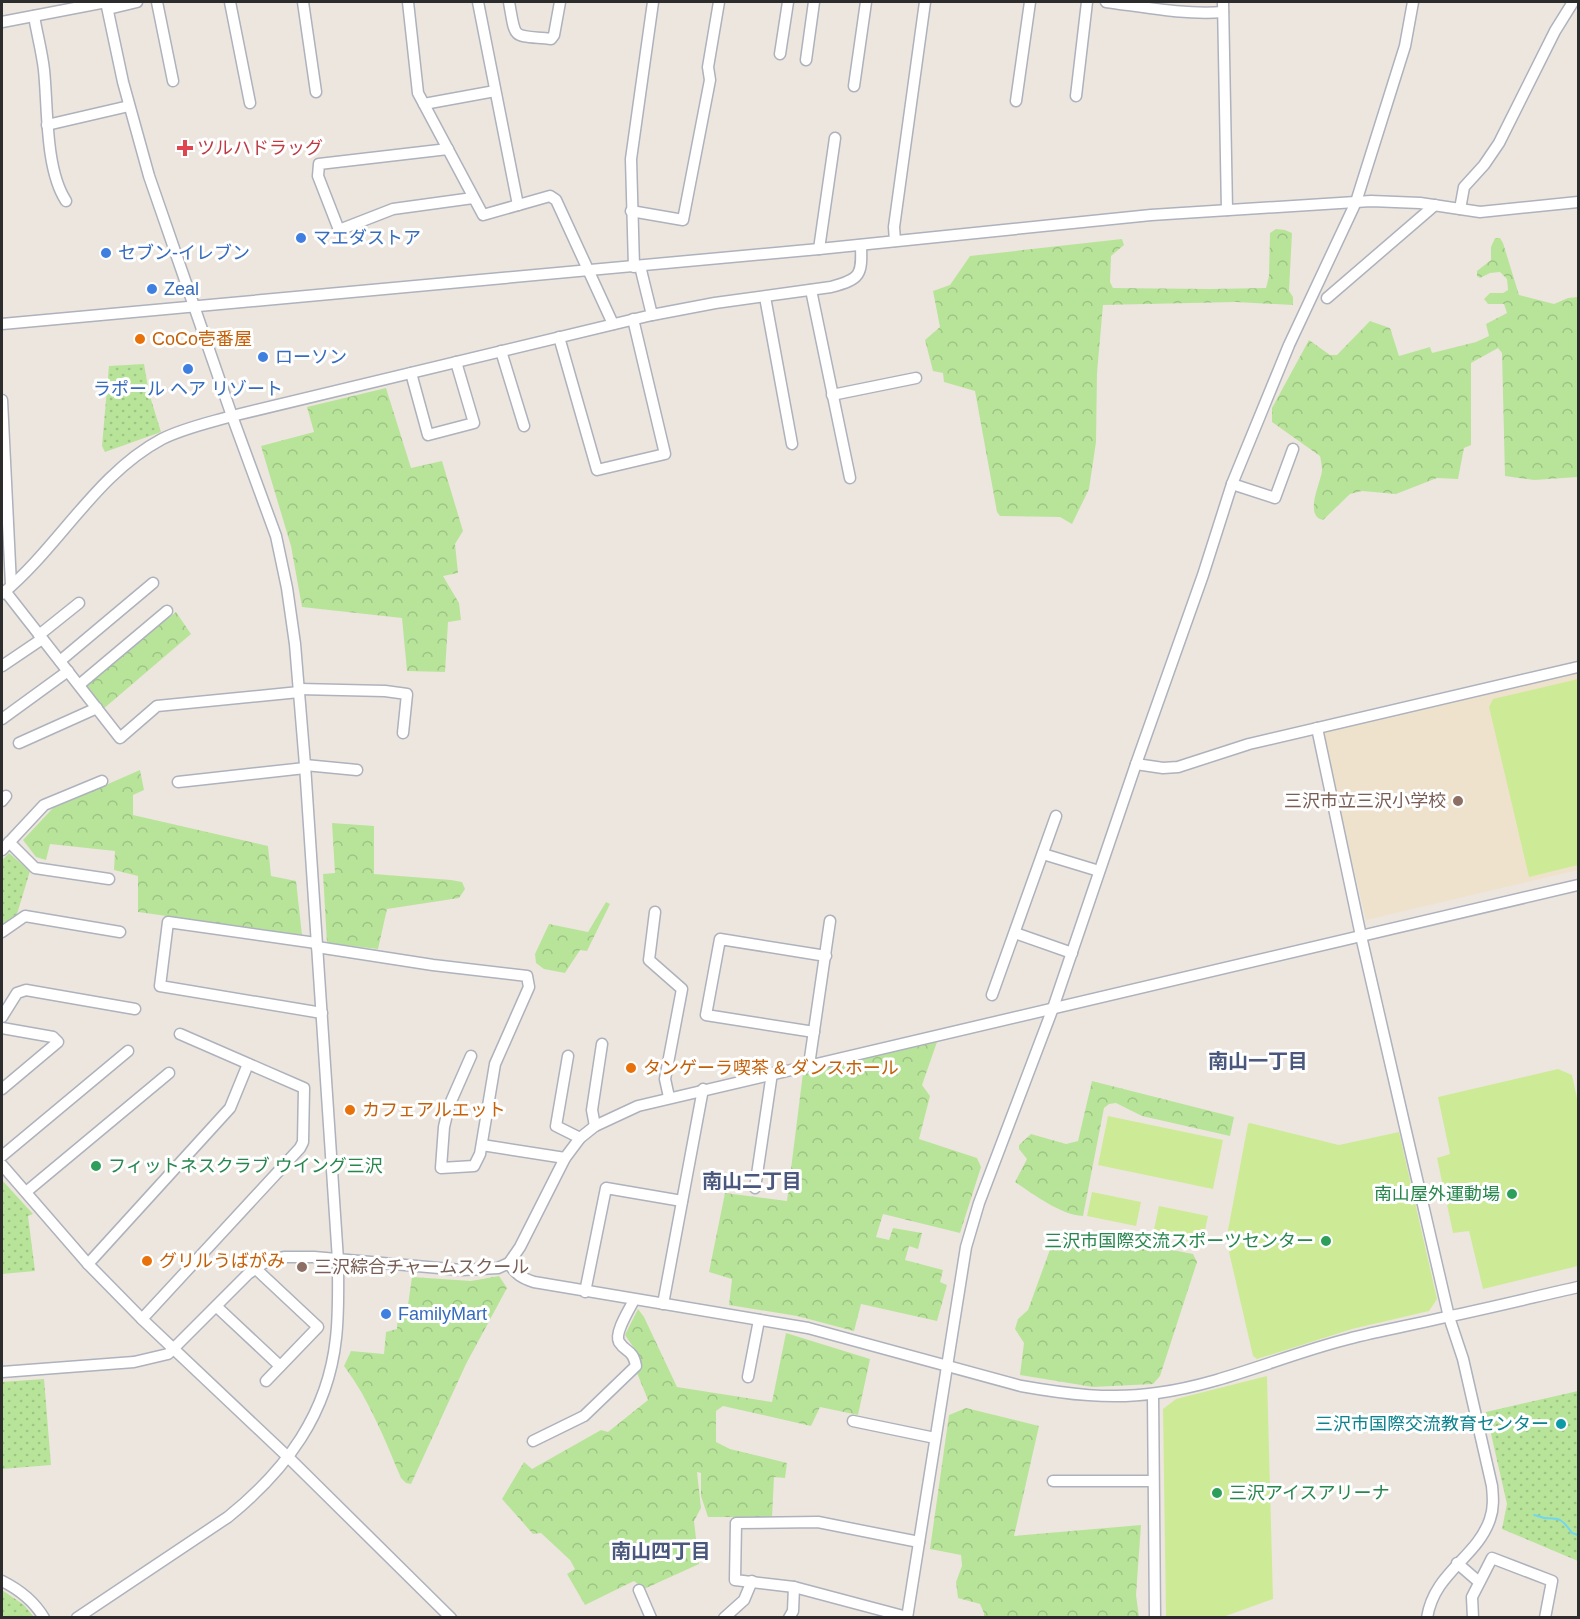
<svg xmlns="http://www.w3.org/2000/svg" width="1580" height="1619" viewBox="0 0 1580 1619" font-family="Helvetica,'Noto Sans JP',sans-serif">
<style>
.education{fill:#efe2cd}
.grass{fill:url(#grass-dots)}
.forest{fill:url(#forest-crowns)}
.pitch{fill:#cdeb96}
.lines{fill:none;stroke-linecap:round;stroke-linejoin:round}
.stream{stroke:#70d7f0;stroke-width:2}
.minor-casing{stroke:#aeb2bc;stroke-width:13}
.minor{stroke:#fff;stroke-width:10}
.health-dot{fill:#e0444e;stroke:#fff;stroke-width:2}
.shop-dot{fill:#3f7fe0;stroke:#fff;stroke-width:2}
.food-dot{fill:#e8710a;stroke:#fff;stroke-width:2}
.education-dot{fill:#8d6e63;stroke:#fff;stroke-width:2}
.leisure-dot{fill:#2e9e5b;stroke:#fff;stroke-width:2}
.culture-dot{fill:#0f9aa8;stroke:#fff;stroke-width:2}
.labels{text-anchor:middle;dominant-baseline:central;stroke-width:6;stroke-linejoin:round;paint-order:stroke}
.health-label{font-size:18px;fill:#be3a42;stroke:#fff;text-anchor:start}
.shop-label{font-size:18px;fill:#366cbe;stroke:#fff;text-anchor:start}
.food-label{font-size:18px;fill:#c56008;stroke:#fff;text-anchor:start}
.education-label{font-size:18px;fill:#785e54;stroke:#fff;text-anchor:end}
.leisure-label{font-size:18px;fill:#27864d;stroke:#fff;text-anchor:start}
.culture-label{font-size:18px;fill:#0d838f;stroke:#fff;text-anchor:end}
.neighbourhood-label{font-size:20px;font-weight:bold;fill:#4b587d;stroke:#fff}
</style>
<defs>
<pattern id="grass-dots" width="8" height="8" patternUnits="userSpaceOnUse" patternTransform="scale(1.5)"><rect width="8" height="8" fill="#b8e49a"/><path d="M2 2h.1M6 6h.1" fill="none" stroke="#9ec485" stroke-width="1.8" stroke-linecap="round"/></pattern>
<pattern id="forest-crowns" width="20" height="18" patternUnits="userSpaceOnUse" patternTransform="scale(1.5)"><rect width="20" height="18" fill="#b8e49a"/><path d="M2 6a3 3 0 1 1 6 0M12 15a3 3 0 1 1 6 0" fill="none" stroke="#9ec485"/></pattern>
</defs>
<rect width="100%" height="100%" fill="#ede6de"/>
<polygon class="education" points="1578,673 1578,870 1366,920 1321,733"/>
<g class="grass">
<polygon points="144,364 149,393 161,432 105,452 102,446 109,366"/>
<polygon points="9,853 30,871 17,914 2,926 2,860"/>
<polygon points="2,1180 33,1214 28,1216 35,1271 2,1274"/>
<polygon points="44,1379 51,1465 2,1469 2,1382"/>
<polygon points="1578,1391 1578,1561 1502,1529 1507,1504 1486,1412"/>
<polygon points="2,1590 24,1605 34,1617 2,1617"/>
</g>
<g class="forest">
<polygon points="1276,229 1285,230 1292,233 1289,291 1293,297 1293,305 1236,302 1103,305 1097,373 1096,442 1089,489 1072,524 1060,517 1000,516 997,512 975,391 944,382 943,373 933,371 925,340 940,327 933,291 950,285 970,256 1122,239 1124,245 1111,256 1110,282 1113,288 1210,289 1266,288 1269,276 1270,233"/>
<path d="M1495 238H1500L1503 243 1519 295 1554 304 1568 298 1578 297V477L1534 480 1505 476 1502 353 1498 348 1471 363V445L1464 448 1458 479 1437 478 1396 494 1362 491 1350 494 1323 520C1304 516 1320 484 1322 471 1322 466 1321 461 1320 456L1272 422V408L1309 340 1330 355H1337L1370 321 1390 328 1399 356 1430 347 1432 353 1476 342 1489 336 1486 324 1507 313 1504 304H1488L1484 299 1490 293H1503L1508 290 1507 279 1500 272 1490 273 1480 278 1477 276V271L1491 260V247Z"/>
<polygon points="386,388 411,468 442,461 463,531 455,544 458,573 443,576 459,603 461,620 448,622 445,672 407,671 402,618 302,607 291,546 261,446 314,432 307,407"/>
<polygon points="176,612 191,634 102,710 86,689 88,681"/>
<polygon points="140,770 144,790 133,795 133,815 268,846 271,876 296,881 302,935 138,912 138,876 114,870 115,851 50,844 46,860 36,857 23,840 53,808"/>
<polygon points="332,823 374,826 374,874 451,880 462,882 465,889 459,898 387,909 378,949 327,943 323,874 335,873"/>
<polygon points="606,902 610,904 587,951 580,950 565,973 544,969 536,963 535,954 549,924 588,932"/>
<polygon points="937,1042 922,1085 930,1096 919,1139 977,1158 981,1167 960,1233 883,1214 876,1237 889,1240 893,1228 922,1233 918,1249 909,1246 905,1260 943,1270 940,1282 947,1285 937,1321 861,1304 854,1331 797,1316 729,1305 732,1279 709,1272 725,1193 787,1201 803,1073"/>
<path d="M1092 1081 1234 1117 1230 1136 1142 1116 1116 1103 1109 1104 1104 1108 1083 1216C1059 1214 1035 1195 1015 1182L1027 1159 1019 1149V1145L1031 1134 1066 1144 1078 1141Z"/>
<polygon points="1070,1230 1193,1254 1197,1262 1160,1376 1153,1384 1093,1387 1020,1375 1024,1343 1015,1329 1018,1319 1028,1310 1056,1233"/>
<path d="M499 1276 507 1288 466 1364 411 1484 406 1483 401 1478C385 1440 369 1399 344 1366L351 1351 384 1354 386 1332 397 1329 398 1305H408L412 1277 471 1281Z"/>
<polygon points="638,1309 644,1317 677,1387 772,1402 786,1333 870,1359 858,1415 820,1407 811,1426 723,1406 716,1411 716,1442 730,1449 787,1463 785,1478 774,1477 772,1517 708,1517 701,1496 701,1473 697,1472 701,1508 694,1521 699,1564 644,1589 634,1581 585,1605 567,1574 575,1569 570,1560 541,1533 533,1534 502,1499 524,1462 532,1469 601,1430 608,1432 648,1400 637,1373 641,1367 638,1354 625,1335"/>
<polygon points="966,1408 1039,1426 1014,1536 1141,1525 1136,1595 1139,1617 984,1617 984,1613 980,1604 958,1598 956,1582 962,1566 961,1555 930,1549 949,1415"/>
</g>
<g class="pitch">
<polygon points="1578,679 1578,865 1529,877 1489,707 1493,699"/>
<polygon points="1558,1069 1572,1075 1578,1103 1578,1266 1483,1289 1469,1231 1453,1233 1437,1158 1450,1154 1438,1097"/>
<polygon points="1108,1116 1223,1140 1213,1189 1098,1165"/>
<polygon points="1250,1123 1339,1145 1399,1132 1437,1299 1429,1311 1352,1329 1257,1359 1253,1356 1229,1252 1228,1230 1248,1124"/>
<polygon points="1092,1192 1141,1202 1136,1226 1087,1216"/>
<polygon points="1159,1206 1208,1216 1202,1244 1153,1234"/>
<polygon points="1267,1376 1273,1599 1223,1617 1166,1617 1163,1409 1176,1399"/>
</g>
<g class="lines">
<path class="stream" d="M1534 1515C1557 1524 1556 1510 1572 1533L1578 1535"/>
<g class="minor-casing">
<g id="minor">
<polyline points="157,2 173,81"/>
<polyline points="230,2 250,103"/>
<polyline points="303,2 316,92"/>
<polyline points="408,2 418,93 483,215 550,196 556,200 613,324"/>
<polyline points="478,2 518,205"/>
<path d="M509 2C516 41 511 35 551 39L554 35 560 2"/>
<path d="M1106 2C1144 7 1185 15 1223 12"/>
<polyline points="1223,2 1227,210"/>
<polyline points="108,9 137,2"/>
<path d="M34 16C37 34 42 52 44 70 48 108 45 169 66 201"/>
<polyline points="2,22 106,2"/>
<polyline points="780,54 788,2"/>
<polyline points="806,60 814,2"/>
<polyline points="854,86 866,2"/>
<polyline points="1076,96 1087,2"/>
<polyline points="1016,101 1030,2"/>
<polyline points="424,104 495,91"/>
<polyline points="47,125 129,106"/>
<polyline points="448,149 319,164 318,176 339,230 393,209 473,198"/>
<polyline points="1460,209 1464,187 1484,165 1499,143 1555,31 1573,2"/>
<polyline points="631,211 683,220 710,80 708,67 719,2"/>
<polyline points="895,241 894,227 925,2"/>
<polyline points="819,249 835,138"/>
<polyline points="640,266 652,315"/>
<polyline points="634,267 631,159 653,2"/>
<polyline points="811,290 850,478"/>
<polyline points="765,297 792,444"/>
<polyline points="1327,298 1435,205"/>
<polyline points="2,324 819,249 1151,215 1371,201 1420,203 1480,212 1578,202"/>
<polyline points="559,337 597,470 665,454 633,319"/>
<polyline points="501,351 524,426"/>
<polyline points="411,373 428,435 474,423 456,362"/>
<polyline points="832,395 916,378"/>
<polyline points="2,400 11,585"/>
<polyline points="1232,484 1275,498 1293,449"/>
<polyline points="5,591 120,738 157,706 299,692"/>
<path d="M2 594C59 547 96 474 162 439 184 428 208 423 232 416L652 315 715 303 831 287C861 279 862 275 861 245"/>
<polyline points="39,635 79,603"/>
<polyline points="60,661 153,583"/>
<polyline points="2,666 42,639"/>
<polyline points="79,685 167,611"/>
<polyline points="299,689 385,691 407,694 403,733"/>
<polyline points="2,719 68,671"/>
<path d="M1317 728 1361 936 1405 1127 1449 1317 1463 1359 1492 1486C1493 1497 1494 1508 1490 1519 1477 1558 1434 1572 1427 1618"/>
<polyline points="19,743 97,708"/>
<polyline points="1136,764 1163,768 1178,767 1249,744 1578,667"/>
<polyline points="305,765 357,770"/>
<polyline points="178,782 305,768"/>
<polyline points="2,801 6,796"/>
<polyline points="9,842 35,868 109,879"/>
<polyline points="2,850 44,805 102,781"/>
<polyline points="1043,854 1099,871"/>
<polyline points="655,912 649,960 682,989 665,1079 669,1097"/>
<polyline points="2,932 25,916 120,932"/>
<polyline points="1015,933 1072,953"/>
<polyline points="316,943 168,922 160,986 322,1013"/>
<polyline points="317,947 433,965 527,976 529,987 495,1064 480,1154 474,1166 441,1168 444,1127 449,1106 471,1056"/>
<polyline points="992,995 1056,816"/>
<polyline points="2,1017 17,993 26,990 135,1009"/>
<polyline points="2,1028 53,1037 58,1042 2,1089"/>
<polyline points="814,1032 706,1015 720,939 826,956"/>
<polyline points="568,1056 556,1126 580,1138"/>
<polyline points="809,1065 830,921"/>
<polyline points="595,1126 592,1110 602,1044"/>
<polyline points="482,1145 565,1158"/>
<polyline points="2,1156 128,1051"/>
<polyline points="2,1165 88,1264 142,1319 289,1458 451,1618"/>
<polyline points="755,1188 772,1073"/>
<polyline points="26,1192 169,1073"/>
<path d="M509 1263C515 1274 522 1278 534 1282L808 1328 1021 1386C1066 1394 1111 1400 1157 1393 1223 1384 1284 1355 1348 1339 1381 1330 1413 1325 1446 1317 1490 1308 1534 1297 1578 1287"/>
<polyline points="88,1264 230,1108 248,1064"/>
<polyline points="255,1268 318,1327 266,1381"/>
<polyline points="585,1292 606,1188 682,1201"/>
<polyline points="663,1304 703,1089"/>
<polyline points="217,1307 280,1366"/>
<polyline points="142,1319 300,1148 303,1142 304,1088 180,1034"/>
<polyline points="2,1372 134,1362 168,1354 248,1274 264,1263 284,1257 314,1257 462,1270 498,1268 509,1263 520,1247 565,1158 580,1138 595,1126 638,1106 1578,885"/>
<polyline points="748,1377 759,1320"/>
<polyline points="1153,1394 1155,1618"/>
<polyline points="853,1421 935,1438"/>
<path d="M533 1441 584 1416 636 1366C633 1349 626 1353 619 1342 614 1333 630 1308 634 1300"/>
<polyline points="1053,1481 1153,1481"/>
<polyline points="1457,1563 1479,1582"/>
<path d="M2 1581C18 1589 34 1601 44 1618"/>
<polyline points="639,1590 651,1618"/>
<polyline points="907,1617 794,1587 735,1580 736,1523 818,1522 919,1542"/>
<path d="M77 1618 228 1517C286 1470 328 1414 336 1338 339 1312 338 1286 338 1260L305 765 295 644 287 588 276 536 232 416 149 176 123 82 106 2"/>
<polyline points="724,1618 744,1600 752,1581"/>
<polyline points="789,1618 793,1611 794,1587"/>
<polyline points="907,1618 966,1247 979,1203 1053,1008 1136,764 1203,575 1232,484 1289,345 1356,202 1405,46 1413,2"/>
<polyline points="1473,1618 1472,1597 1492,1558 1552,1581 1545,1618"/>
</g>
</g>
<use href="#minor" class="minor"/>
</g>
<path class="health-dot" d="M182 139h6v6h6v6h-6v6h-6v-6h-6v-6h6z"/>
<g class="shop-dot">
<circle cx="301" cy="238" r="6"/>
<circle cx="106" cy="253" r="6"/>
<circle cx="152" cy="289" r="6"/>
<circle cx="263" cy="357" r="6"/>
<circle cx="188" cy="369" r="6"/>
<circle cx="386" cy="1314" r="6"/>
</g>
<g class="food-dot">
<circle cx="140" cy="339" r="6"/>
<circle cx="631" cy="1068" r="6"/>
<circle cx="350" cy="1110" r="6"/>
<circle cx="147" cy="1261" r="6"/>
</g>
<g class="education-dot">
<circle cx="1458" cy="801" r="6"/>
<circle cx="302" cy="1267" r="6"/>
</g>
<g class="leisure-dot">
<circle cx="96" cy="1166" r="6"/>
<circle cx="1512" cy="1194" r="6"/>
<circle cx="1326" cy="1241" r="6"/>
<circle cx="1217" cy="1493" r="6"/>
</g>
<circle class="culture-dot" cx="1561" cy="1424" r="6"/>
<g class="labels">
<g class="health-label">
<text x="197" y="148">ツルハドラッグ</text>
</g>
<g class="shop-label">
<text x="313" y="238">マエダストア</text>
<text x="118" y="253">セブン-イレブン</text>
<text x="164" y="289">Zeal</text>
<text x="275" y="357">ローソン</text>
<text x="188" y="389" text-anchor="middle">ラポール ヘア リゾート</text>
<text x="398" y="1314">FamilyMart</text>
</g>
<g class="food-label">
<text x="152" y="339">CoCo壱番屋</text>
<text x="643" y="1068">タンゲーラ喫茶 &amp; ダンスホール</text>
<text x="362" y="1110">カフェアルエット</text>
<text x="159" y="1261">グリルうばがみ</text>
</g>
<g class="education-label">
<text x="1446" y="801">三沢市立三沢小学校</text>
<text x="314" y="1267" text-anchor="start">三沢綜合チャームスクール</text>
</g>
<g class="leisure-label">
<text x="108" y="1166">フィットネスクラブ ウイング三沢</text>
<text x="1500" y="1194" text-anchor="end">南山屋外運動場</text>
<text x="1314" y="1241" text-anchor="end">三沢市国際交流スポーツセンター</text>
<text x="1229" y="1493">三沢アイスアリーナ</text>
</g>
<g class="culture-label">
<text x="1549" y="1424">三沢市国際交流教育センター</text>
</g>
<g class="neighbourhood-label">
<text x="1258" y="1061">南山一丁目</text>
<text x="752" y="1181">南山二丁目</text>
<text x="661" y="1551">南山四丁目</text>
</g>
</g>
<rect width="1580" height="1619" fill="none" stroke="#2c2c2c" stroke-width="6"/>
</svg>
